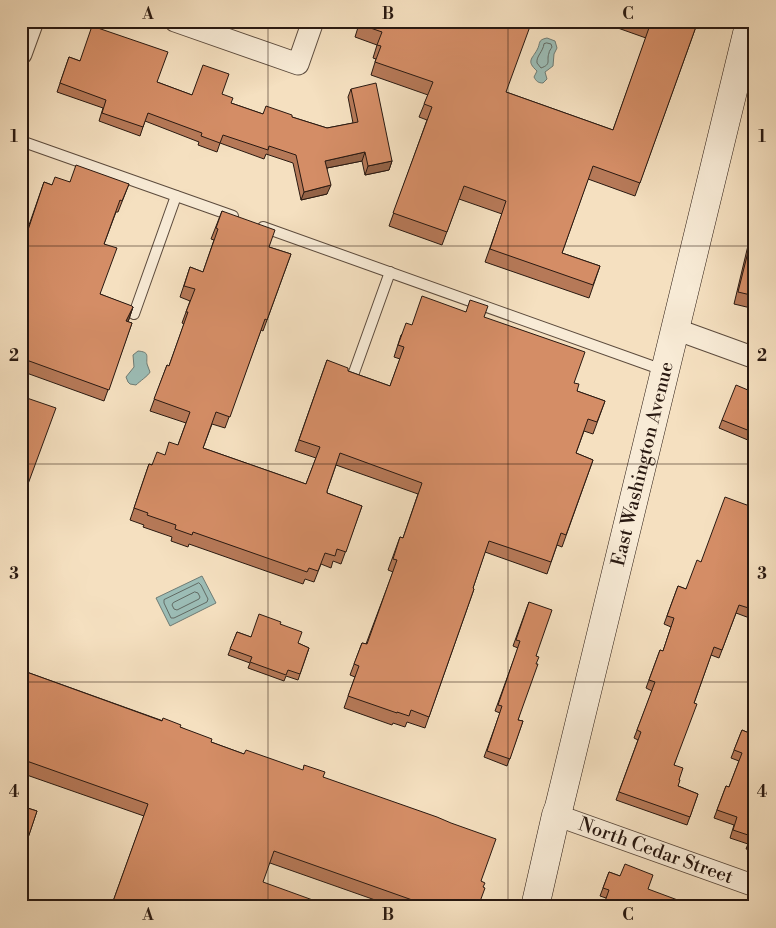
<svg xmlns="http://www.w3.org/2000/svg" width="776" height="928" viewBox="0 0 776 928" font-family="'Libre Bodoni',serif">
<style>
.water{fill:#9cbdb6;stroke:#6e7b74}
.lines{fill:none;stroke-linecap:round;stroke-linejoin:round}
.shore{stroke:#626b64;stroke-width:1}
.lane-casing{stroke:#5c4b3d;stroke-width:12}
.street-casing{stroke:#5c4b3d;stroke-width:23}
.secondary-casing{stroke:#291911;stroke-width:29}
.lane{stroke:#f8ebd6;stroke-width:10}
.street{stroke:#f8ebd6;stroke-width:21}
.secondary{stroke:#f8ebd6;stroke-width:28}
.wall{fill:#b67958;stroke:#291911}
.shaded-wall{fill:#946347;stroke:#291911}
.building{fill:#d48d66;stroke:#291911}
.grid{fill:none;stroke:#291911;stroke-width:1;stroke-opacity:0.55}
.labels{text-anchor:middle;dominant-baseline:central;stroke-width:4.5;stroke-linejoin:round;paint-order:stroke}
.street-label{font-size:19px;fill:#291911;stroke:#f8ebd6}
.neatline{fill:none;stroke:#291911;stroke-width:2}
.grid-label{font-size:16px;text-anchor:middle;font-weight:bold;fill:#291911}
</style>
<rect width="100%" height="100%" fill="#f5e0c0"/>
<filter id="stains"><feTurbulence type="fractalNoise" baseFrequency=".004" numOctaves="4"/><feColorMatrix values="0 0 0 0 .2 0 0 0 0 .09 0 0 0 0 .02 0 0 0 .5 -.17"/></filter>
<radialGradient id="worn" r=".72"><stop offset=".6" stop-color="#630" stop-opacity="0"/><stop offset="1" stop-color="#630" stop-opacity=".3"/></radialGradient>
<g class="water">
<path d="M547 38 555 41 557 48 554 54 553 66 545 72 547 79 543 83C538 83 536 81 534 77L537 71C526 61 532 59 537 50 541 43 537 40 547 38Z"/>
<path d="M138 351C150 352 146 356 147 364 148 367 149 369 150 372 149 375 139 382 136 385L130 384 128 382 126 377 134 367 133 355Z"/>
<polygon points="202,576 216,603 170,626 156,598"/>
</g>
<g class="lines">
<g class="shore">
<path d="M547 43 551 44 552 47C551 49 549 51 549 53 546 61 552 64 541 68L537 63C536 56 543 52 544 44Z"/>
<polygon points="199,583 201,585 208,599 207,602 174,618 171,618 164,603 164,600"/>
<polygon points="195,592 198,593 200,597 199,599 177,610 174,609 172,605 173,603"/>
</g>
<g class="lane-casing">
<g id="lane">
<polyline points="21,141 233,216"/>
<polyline points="263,227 663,370"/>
<polyline points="134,314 176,196"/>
<polyline points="352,378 390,272"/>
</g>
</g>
<g class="street-casing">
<g id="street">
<polyline points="175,21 298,64 313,21"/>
<polyline points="21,54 33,21"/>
<polyline points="675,329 755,358"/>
<path id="s1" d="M556 815 755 886"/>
</g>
</g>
<g class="secondary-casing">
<g id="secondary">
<path id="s2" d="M535 907 556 815 559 807 750 21"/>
</g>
</g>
<use href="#lane" class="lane"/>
<use href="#street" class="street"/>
<use href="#secondary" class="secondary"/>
</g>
<g class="wall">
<polygon points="360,21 506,92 613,130 646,38 598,21 698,21 635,196 588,179 562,253 600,266 589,298 485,262 502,214 459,199 442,245 389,226 427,120 419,117 428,95 371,75 376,59 373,58 377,45 355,37"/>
<polygon points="69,57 80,61 157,82 192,95 222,94 231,103 263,114 292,117 327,128 353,123 348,97 351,89 392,161 389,170 365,175 362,161 327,168 327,194 301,200 293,163 266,154 264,159 220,143 217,152 198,145 199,142 145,121 140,136 99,121 103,108 57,92"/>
<polygon points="44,182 52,185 70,182 129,184 118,212 116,212 104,244 100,294 133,307 128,322 132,323 104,401 21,371 21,248"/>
<polygon points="222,211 269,247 291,254 263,331 261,330 225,428 212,424 203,448 306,484 316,458 295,451 327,360 348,371 390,386 400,359 394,357 401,335 412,325 466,312 484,317 574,383 577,391 605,401 593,434 584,431 576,453 593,460 562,547 557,545 547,574 485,552 473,588 474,589 425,728 407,722 405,727 393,723 392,725 344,708 355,677 350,675 362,643 366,644 393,572 388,570 400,537 403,538 418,494 336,465 327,491 327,493 362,506 341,564 333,561 331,568 321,564 314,582 305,579 303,584 189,544 188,547 171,541 172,537 143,527 144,525 130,520 149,464 152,465 178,445 186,423 150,411 167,365 169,366 184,324 182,323 190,301 180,297 190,267 203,272 214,240 211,239"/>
<polygon points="755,222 755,309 734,304 752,229"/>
<polygon points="755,393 755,443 719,428 722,420"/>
<polygon points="755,508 755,620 736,613 719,658 711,655 694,703 674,765 679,780 678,786 698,794 687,825 616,800 638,740 634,738 652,691 646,688 660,650 663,651 671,627 664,624 678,586 686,589 701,562"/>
<polygon points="529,602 536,656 518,720 523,721 507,766 484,757 500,713 495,711 518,648 513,646"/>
<polygon points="280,624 298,643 309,648 298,680 286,676 284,681 248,668 250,663 228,655 237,632 251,637"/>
<polygon points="21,670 180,727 211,742 244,754 323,777 481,881 483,887 478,907 395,907 270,863 111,907 144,816 21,773"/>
<polygon points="742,730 749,733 755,732 755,851 746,849 748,844 730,838 734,825 714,818 726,786 729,787 739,761 731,758"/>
<polygon points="21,806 37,811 21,858"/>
<polygon points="609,872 620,876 606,898 600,896"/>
</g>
<g class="shaded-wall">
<polygon points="365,152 362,161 322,169 325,161"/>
<polygon points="392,161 389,170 365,175 368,166"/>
<polygon points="331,185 327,194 301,200 304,192"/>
<polygon points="133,307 129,319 122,333 126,321"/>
</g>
<g class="building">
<polygon points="360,21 532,21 506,92 613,130 650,25 639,21 698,21 640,183 593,166 562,253 600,266 593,285 490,249 506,201 464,186 447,232 393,213 432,107 424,104 433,82 375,62 381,46 377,45 382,32 359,24"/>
<polygon points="92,26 168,52 157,82 192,95 203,65 229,74 222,94 233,98 231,103 263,114 266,106 292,115 292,117 327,128 358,122 351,89 376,83 392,161 368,166 365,152 325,161 331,185 304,192 296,155 269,146 268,150 223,135 220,143 201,136 202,133 148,113 143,127 102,113 106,100 60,83 69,57 80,61"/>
<polygon points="76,165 129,184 122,201 120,200 104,244 117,248 100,294 132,306 133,307 126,321 132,323 109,390 21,358 21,252 26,239 25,239 44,182 52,185 55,177 70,182"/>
<polygon points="222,211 275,230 269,247 291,254 267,320 265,319 230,417 216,412 203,448 306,484 320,447 299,440 327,360 348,368 348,371 390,386 404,347 398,345 406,323 412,325 422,296 466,312 470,300 488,306 484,317 585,352 574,383 579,384 577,391 605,401 597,422 588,419 576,453 593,460 566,535 561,533 551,562 489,541 473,588 474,589 429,717 411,710 409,716 397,712 397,713 348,696 359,666 354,664 362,643 367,644 397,560 393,559 400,537 403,538 422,483 340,453 327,491 327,493 362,506 346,552 337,549 335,556 325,553 318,571 309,568 307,572 193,532 192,535 175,529 176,525 147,515 148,513 134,508 149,464 152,465 157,452 165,455 169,442 178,445 190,412 154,399 167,365 169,366 188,312 186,312 195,289 184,286 190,267 203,272 218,229 216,228"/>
<polygon points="755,224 755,296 738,292"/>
<polygon points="736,385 755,393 755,433 722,420"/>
<polygon points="21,396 56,408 21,503"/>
<polygon points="725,497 755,508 755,610 739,605 722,650 714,647 694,703 697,704 674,765 683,768 679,780 680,780 678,786 698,794 690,817 619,792 641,732 637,730 655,682 649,680 660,650 663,651 674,618 667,616 678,586 686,589 697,560 701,562"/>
<polygon points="529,602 552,610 536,656 539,657 536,664 538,664 518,720 523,721 510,759 487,751 502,706 498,705 520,641 516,640"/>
<polygon points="259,614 281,622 280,624 302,632 298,643 309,648 300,674 288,670 286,675 250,662 252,657 230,649 237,632 251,637"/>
<polygon points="21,670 162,721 163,718 181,725 180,727 212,739 211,742 244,754 246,750 303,770 304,765 325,772 323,777 437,817 451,823 496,839 481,881 485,883 483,887 485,888 478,907 432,907 274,851 263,882 332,907 111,907 148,804 21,759"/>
<polygon points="742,730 749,733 750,730 755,732 755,842 749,841 751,836 733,830 737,817 717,810 726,786 729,787 742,753 734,750"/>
<polygon points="21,806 37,811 24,850 21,850"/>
<polygon points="625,864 653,875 648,889 683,902 702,907 603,907 609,890 603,888 609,872 620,876"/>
</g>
<path class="grid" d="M268 21V907M508 21V907M21 246H755M21 464H755M21 682H755"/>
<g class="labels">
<g class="street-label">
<text stroke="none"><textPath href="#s2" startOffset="456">East Washington Avenue</textPath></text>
<text stroke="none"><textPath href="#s1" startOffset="106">North Cedar Street</textPath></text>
</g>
</g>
<rect width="776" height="928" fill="none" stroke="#f5e0c0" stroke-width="55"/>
<rect x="28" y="28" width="720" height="872" class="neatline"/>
<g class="grid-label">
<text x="148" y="19">A</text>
<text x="388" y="19">B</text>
<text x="628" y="19">C</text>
<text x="14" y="142">1</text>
<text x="762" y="142">1</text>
<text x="14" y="361">2</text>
<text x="762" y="361">2</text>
<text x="14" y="579">3</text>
<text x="762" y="579">3</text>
<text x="14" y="797">4</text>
<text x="762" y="797">4</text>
<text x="148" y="920">A</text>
<text x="388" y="920">B</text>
<text x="628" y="920">C</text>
</g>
<rect width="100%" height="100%" filter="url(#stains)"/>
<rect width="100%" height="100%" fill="url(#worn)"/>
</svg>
